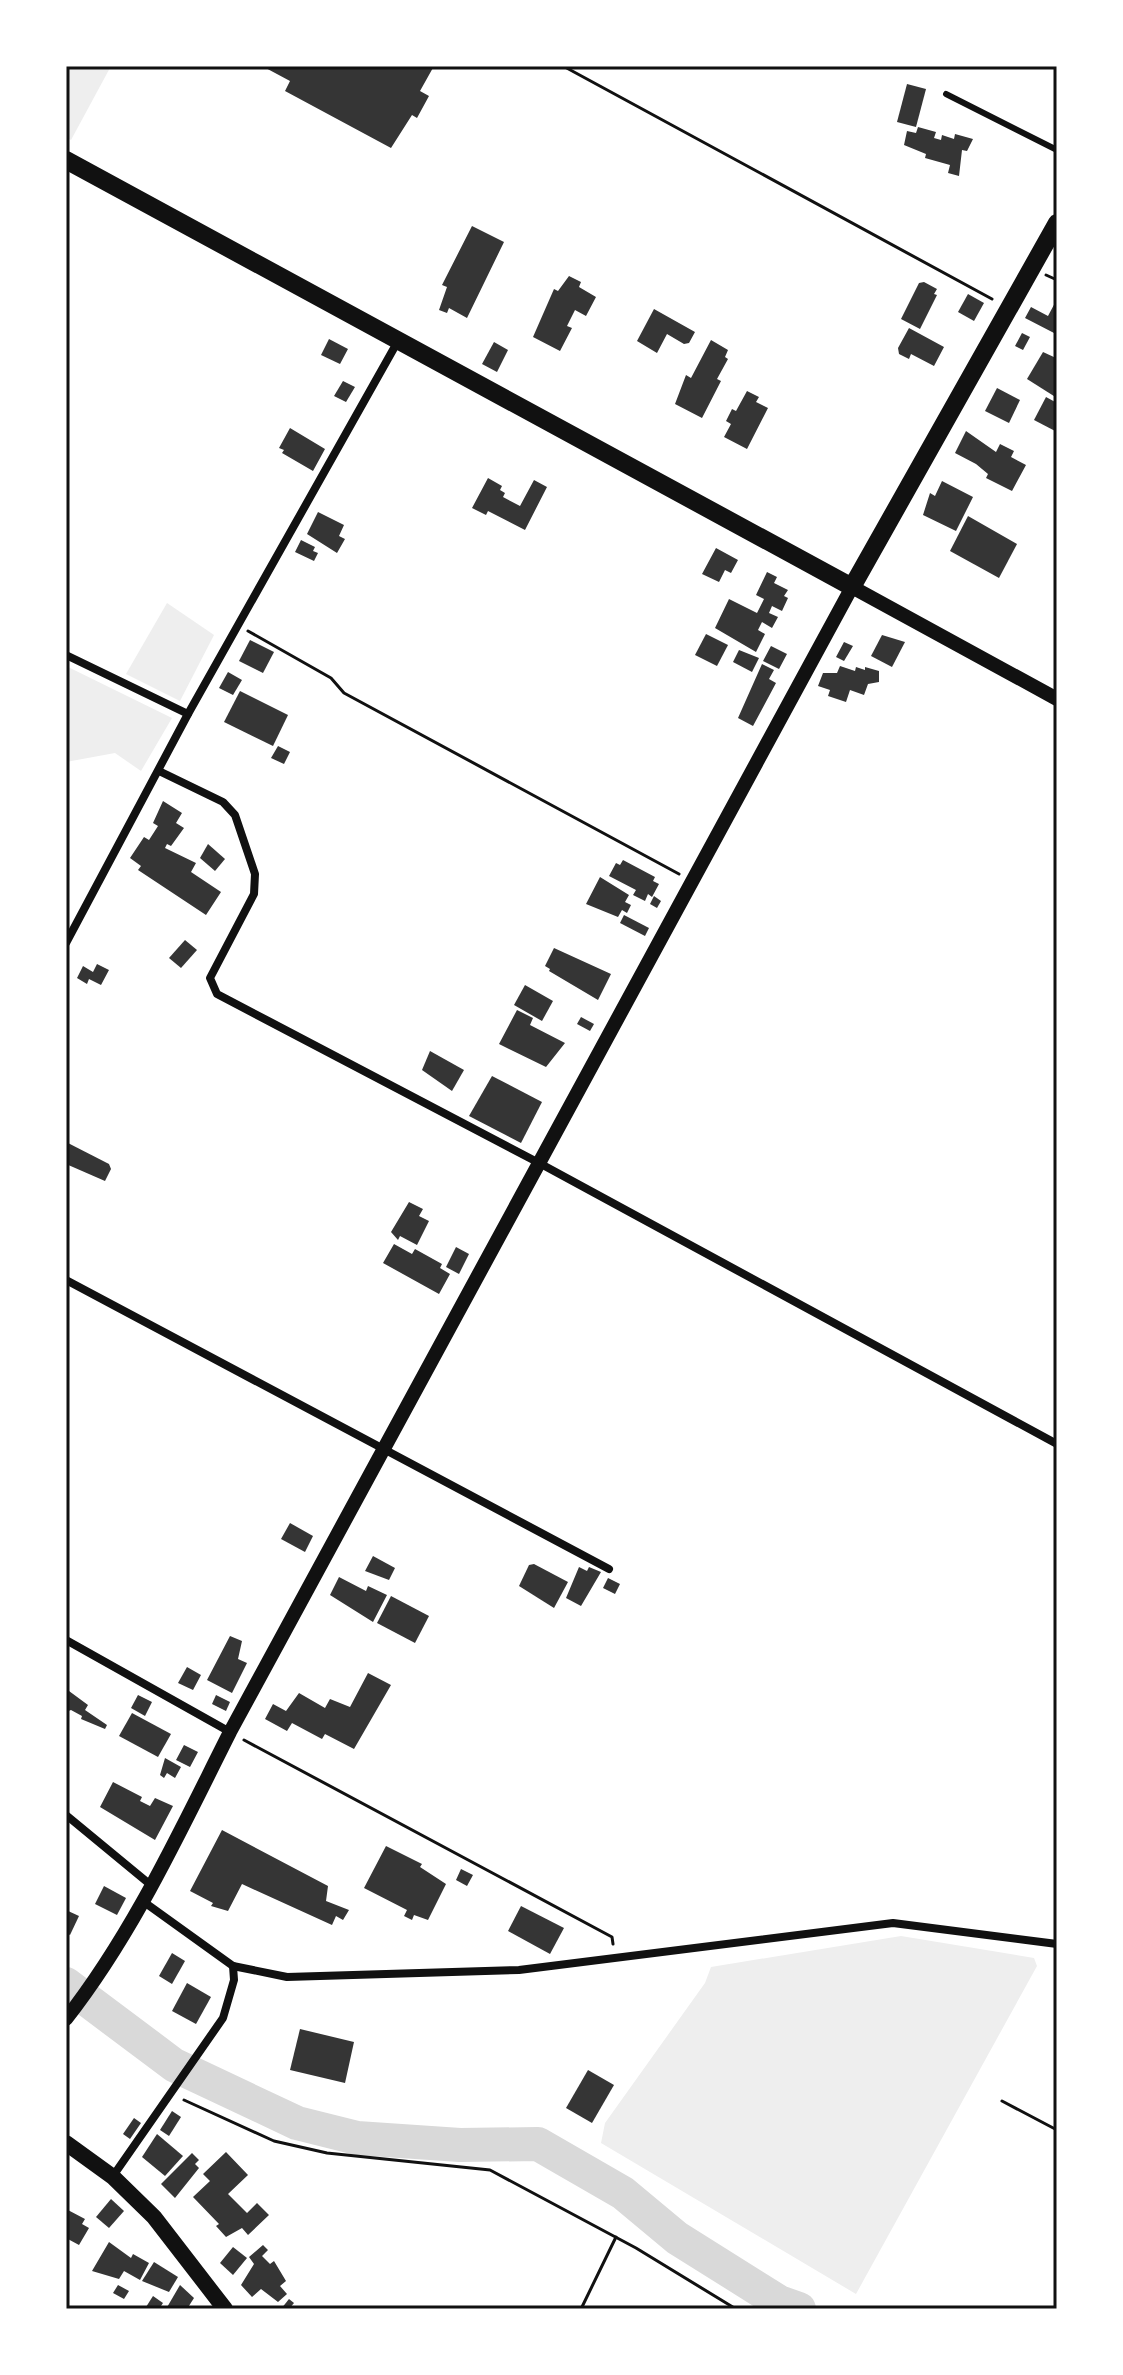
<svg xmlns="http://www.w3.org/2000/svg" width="1123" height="2375" viewBox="0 0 1123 2375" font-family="'Asap Condensed',sans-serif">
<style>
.green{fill:#eee}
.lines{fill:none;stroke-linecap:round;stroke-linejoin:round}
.river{stroke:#d9d9d9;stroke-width:34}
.building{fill:#353535}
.path{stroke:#111;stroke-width:3}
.service{stroke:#111;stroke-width:6}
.minor{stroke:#111;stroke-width:8}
.tertiary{stroke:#111;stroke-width:14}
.secondary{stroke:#111;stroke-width:16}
.primary{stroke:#111;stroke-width:18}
.neatline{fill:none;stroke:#111;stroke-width:3}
</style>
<rect width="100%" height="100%" fill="#fff"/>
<g class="green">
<polygon points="66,66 111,66 71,140 66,137"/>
<polygon points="167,603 214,635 180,701 126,674"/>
<polygon points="66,666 172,718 141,771 115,753 66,762"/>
<polygon points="901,1936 1034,1958 1037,1966 856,2294 601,2143 605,2123 705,1983 711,1967"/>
</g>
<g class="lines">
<polyline class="river" points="66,1984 174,2065 297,2123 357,2138 460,2145 538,2144 623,2193 677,2238 779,2302 799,2309"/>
</g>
<g class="building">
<polygon points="262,66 434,66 420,91 429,96 417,118 412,115 391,148 285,91 290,81"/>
<polygon points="907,84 926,89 916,127 897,122"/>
<polygon points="918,127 936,132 934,138 941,140 942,135 954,139 955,134 973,139 967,151 962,150 959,176 948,173 950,165 925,158 926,154 904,145 907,131 916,133"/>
<polygon points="472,226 504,242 467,318 449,308 447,313 439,310 447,287 442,285"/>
<polygon points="569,276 581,282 579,287 596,297 586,316 575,310 567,326 572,328 560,351 533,337 554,289 558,291"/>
<polygon points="924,282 937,289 934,294 937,295 920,329 901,319 919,283"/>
<polygon points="968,294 984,303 974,321 958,312"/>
<polygon points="1057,299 1054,333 1025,318 1031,307 1048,316"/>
<polygon points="654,309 695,332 689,343 684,344 667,334 657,353 637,341"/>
<polygon points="909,328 944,347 934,366 911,354 909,359 899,354 898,348"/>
<polygon points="1022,333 1030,337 1023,350 1015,346"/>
<polygon points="329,339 348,349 340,364 321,355"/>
<polygon points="711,340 728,350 725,357 728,359 717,379 721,381 702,418 675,404 686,375 691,378"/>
<polygon points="494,342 508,350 497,372 482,364"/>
<polygon points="1043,352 1056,358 1057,398 1027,379"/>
<polygon points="343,381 355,387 346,402 334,396"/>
<polygon points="997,388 1020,400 1009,423 985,411"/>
<polygon points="747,391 759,397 756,402 768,408 747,449 724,437 731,424 726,421 732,409 736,411"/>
<polygon points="1046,397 1057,403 1057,432 1034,420"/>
<polygon points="290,428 325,449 313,471 282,453 284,450 279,448"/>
<polygon points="966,431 996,452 1000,444 1014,451 1011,457 1026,465 1012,491 986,478 988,474 976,464 955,453"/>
<polygon points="488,478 502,486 500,490 505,493 503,497 520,506 534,480 547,487 525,530 488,511 486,515 472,508"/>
<polygon points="942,481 973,497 956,531 923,515 930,493 935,496"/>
<polygon points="318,512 344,525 339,536 345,539 337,553 307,534"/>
<polygon points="968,516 1017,544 999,578 950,551"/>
<polygon points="301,540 315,547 313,551 318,553 314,561 295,552"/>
<polygon points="716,548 738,560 731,573 725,570 719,582 702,574"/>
<polygon points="767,572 777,577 774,583 788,590 784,596 788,598 782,611 772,606 769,613 778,617 772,628 762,622 758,630 765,634 756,652 715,628 729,599 757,613 764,599 756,595"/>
<polygon points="706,634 728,645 717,666 695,655"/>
<polygon points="882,635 905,642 892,667 871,656"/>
<polygon points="250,640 274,652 263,673 239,661"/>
<polygon points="844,642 853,646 844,661 836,657"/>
<polygon points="771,646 787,654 779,669 763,661"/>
<polygon points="739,650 759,658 752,672 733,662"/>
<polygon points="762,664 774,670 769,679 776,683 753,726 738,718"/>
<polygon points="840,666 855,671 856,667 865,670 865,667 879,671 879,682 868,684 864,695 850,690 846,702 828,696 830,690 818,686 823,673 837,673"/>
<polygon points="228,672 242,680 233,695 219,688"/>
<polygon points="240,691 288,715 273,746 224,722"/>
<polygon points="278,746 290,752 284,764 271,758"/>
<polygon points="163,801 182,813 176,823 184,828 171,846 167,844 165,848 196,863 191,872 221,892 206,915 138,870 141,866 130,858 144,837 149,840 158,826 153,823"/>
<polygon points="208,844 225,859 215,871 200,858"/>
<polygon points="623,860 655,877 653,881 659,884 652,897 648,894 645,901 633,895 636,890 609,876 616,863 620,865"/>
<polygon points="600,877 629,895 625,902 631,905 627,913 622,910 618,917 586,904"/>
<polygon points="654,896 661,901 657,908 650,904"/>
<polygon points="624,915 649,928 645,936 620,923"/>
<polygon points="185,940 197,950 181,968 169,958"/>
<polygon points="554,948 611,974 598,1000 549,971 550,969 545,966"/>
<polygon points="97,964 109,970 101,985 89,979 87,984 77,978 83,966 93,972"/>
<polygon points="525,985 553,1001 542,1021 514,1005"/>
<polygon points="517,1010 533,1018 530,1025 565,1043 546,1067 499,1044"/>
<polygon points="581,1017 594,1024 590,1031 577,1024"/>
<polygon points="430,1051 464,1070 452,1091 422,1070"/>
<polygon points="492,1076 542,1102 521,1143 469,1116"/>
<polygon points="66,1142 109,1164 111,1169 105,1181 66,1164"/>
<polygon points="409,1202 423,1209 419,1216 429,1221 417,1245 400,1236 398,1240 391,1232"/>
<polygon points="394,1244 412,1254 415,1249 442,1264 440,1268 450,1274 439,1294 383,1263"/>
<polygon points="456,1247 469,1254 459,1274 446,1267"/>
<polygon points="290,1523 313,1536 305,1552 281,1539"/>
<polygon points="373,1556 395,1568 389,1580 365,1571"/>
<polygon points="534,1564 568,1582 554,1608 519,1586 529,1565"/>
<polygon points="579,1567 587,1571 589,1567 601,1572 581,1606 566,1598"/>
<polygon points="339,1577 366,1591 368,1586 387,1595 373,1622 330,1595"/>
<polygon points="608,1578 620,1584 615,1594 603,1588"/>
<polygon points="391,1596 429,1616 415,1643 377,1623"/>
<polygon points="230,1636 242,1641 238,1659 247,1663 232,1693 207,1680"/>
<polygon points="187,1667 201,1675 193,1690 178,1683"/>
<polygon points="368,1673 391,1685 354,1749 325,1734 322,1739 292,1723 287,1731 265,1719 273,1704 286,1711 299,1693 325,1708 330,1699 350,1707"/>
<polygon points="69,1691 88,1705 85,1710 107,1725 105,1729 81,1719 82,1716 71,1710 66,1712"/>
<polygon points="138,1695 152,1702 145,1716 131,1708"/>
<polygon points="216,1695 230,1702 226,1711 212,1704"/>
<polygon points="132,1713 171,1734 158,1757 119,1736"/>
<polygon points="184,1745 198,1752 190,1767 176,1760"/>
<polygon points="165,1758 181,1767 175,1778 167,1773 164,1778 160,1775"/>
<polygon points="113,1782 142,1797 140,1801 150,1806 155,1798 173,1806 155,1840 100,1807"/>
<polygon points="222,1830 328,1886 326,1901 349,1910 343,1920 336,1916 332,1925 242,1884 228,1911 211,1906 213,1903 190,1891"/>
<polygon points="386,1846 422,1864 420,1867 446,1884 428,1920 414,1915 412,1920 404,1916 407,1910 364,1888"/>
<polygon points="461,1869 473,1875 467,1886 456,1880"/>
<polygon points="104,1886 126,1898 117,1915 95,1904"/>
<polygon points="521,1906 564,1928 550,1954 508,1931"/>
<polygon points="66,1910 79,1916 70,1935 66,1933"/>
<polygon points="172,1953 185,1961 172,1984 159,1976"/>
<polygon points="187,1983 211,1997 196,2024 172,2011"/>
<polygon points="300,2029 354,2042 345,2083 290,2070"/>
<polygon points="588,2070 614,2085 592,2123 566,2108"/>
<polygon points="172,2111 181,2117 169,2136 160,2130"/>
<polygon points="134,2118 141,2123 130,2139 123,2134"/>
<polygon points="157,2134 183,2156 165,2176 142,2157"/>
<polygon points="226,2152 248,2175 228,2194 247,2213 257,2203 269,2215 248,2235 242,2228 226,2237 216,2226 219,2224 193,2197 210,2181 203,2174"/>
<polygon points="192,2153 199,2160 195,2164 199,2168 175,2198 161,2184"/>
<polygon points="111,2199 124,2211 109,2228 96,2217"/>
<polygon points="66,2209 85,2219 82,2224 89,2228 79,2245 66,2238"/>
<polygon points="109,2242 131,2258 133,2254 149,2263 140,2280 124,2271 119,2279 92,2271"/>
<polygon points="263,2245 268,2250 262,2256 270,2264 274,2261 286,2281 280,2286 287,2294 278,2302 261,2289 252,2297 241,2285 254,2264 249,2257"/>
<polygon points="233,2247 247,2258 233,2275 220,2263"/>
<polygon points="154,2262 178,2277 169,2292 142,2281"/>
<polygon points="118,2285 129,2291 124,2299 113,2293"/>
<polygon points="180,2285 194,2298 187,2309 166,2309"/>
<polygon points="153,2296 163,2303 159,2309 146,2307"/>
<polygon points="289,2299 294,2303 289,2309 281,2309"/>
</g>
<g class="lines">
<g class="path">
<polyline points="563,66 992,299"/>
<polyline points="1046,275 1057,280"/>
<polyline points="248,631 331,678 344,693 679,874"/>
<polyline points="244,1740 612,1937 613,1944"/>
<polyline points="184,2100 274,2141 327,2153 490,2170 636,2248 736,2309"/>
<polyline points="1002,2101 1057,2130"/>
<polyline points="581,2309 616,2237"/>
</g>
<polyline class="service" points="946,94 1057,150"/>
<g class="minor">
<polyline points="66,655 188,714"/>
<polyline points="159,771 223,802 235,815 255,874 254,894 210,978 217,994 541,1164 1057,1444"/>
<polyline points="66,943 188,714 398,341"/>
<polyline points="66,1280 609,1569"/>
<polyline points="66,1640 230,1732"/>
<polyline points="66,1815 152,1886"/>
<polyline points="144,1902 233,1966 287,1977 519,1970 893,1923 1057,1944"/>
<polyline points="113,2176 223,2018 234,1980 233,1966"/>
</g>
<path class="tertiary" d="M66 2019C134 1932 180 1831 230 1732L852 587 1057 699"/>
<polyline class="secondary" points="66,2143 113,2177 154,2217 225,2309"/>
<polyline class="primary" points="66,160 852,587 1057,223"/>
</g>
<rect width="1123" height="2375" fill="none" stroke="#ffffff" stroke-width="136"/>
<rect x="68" y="68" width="987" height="2239" class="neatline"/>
</svg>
